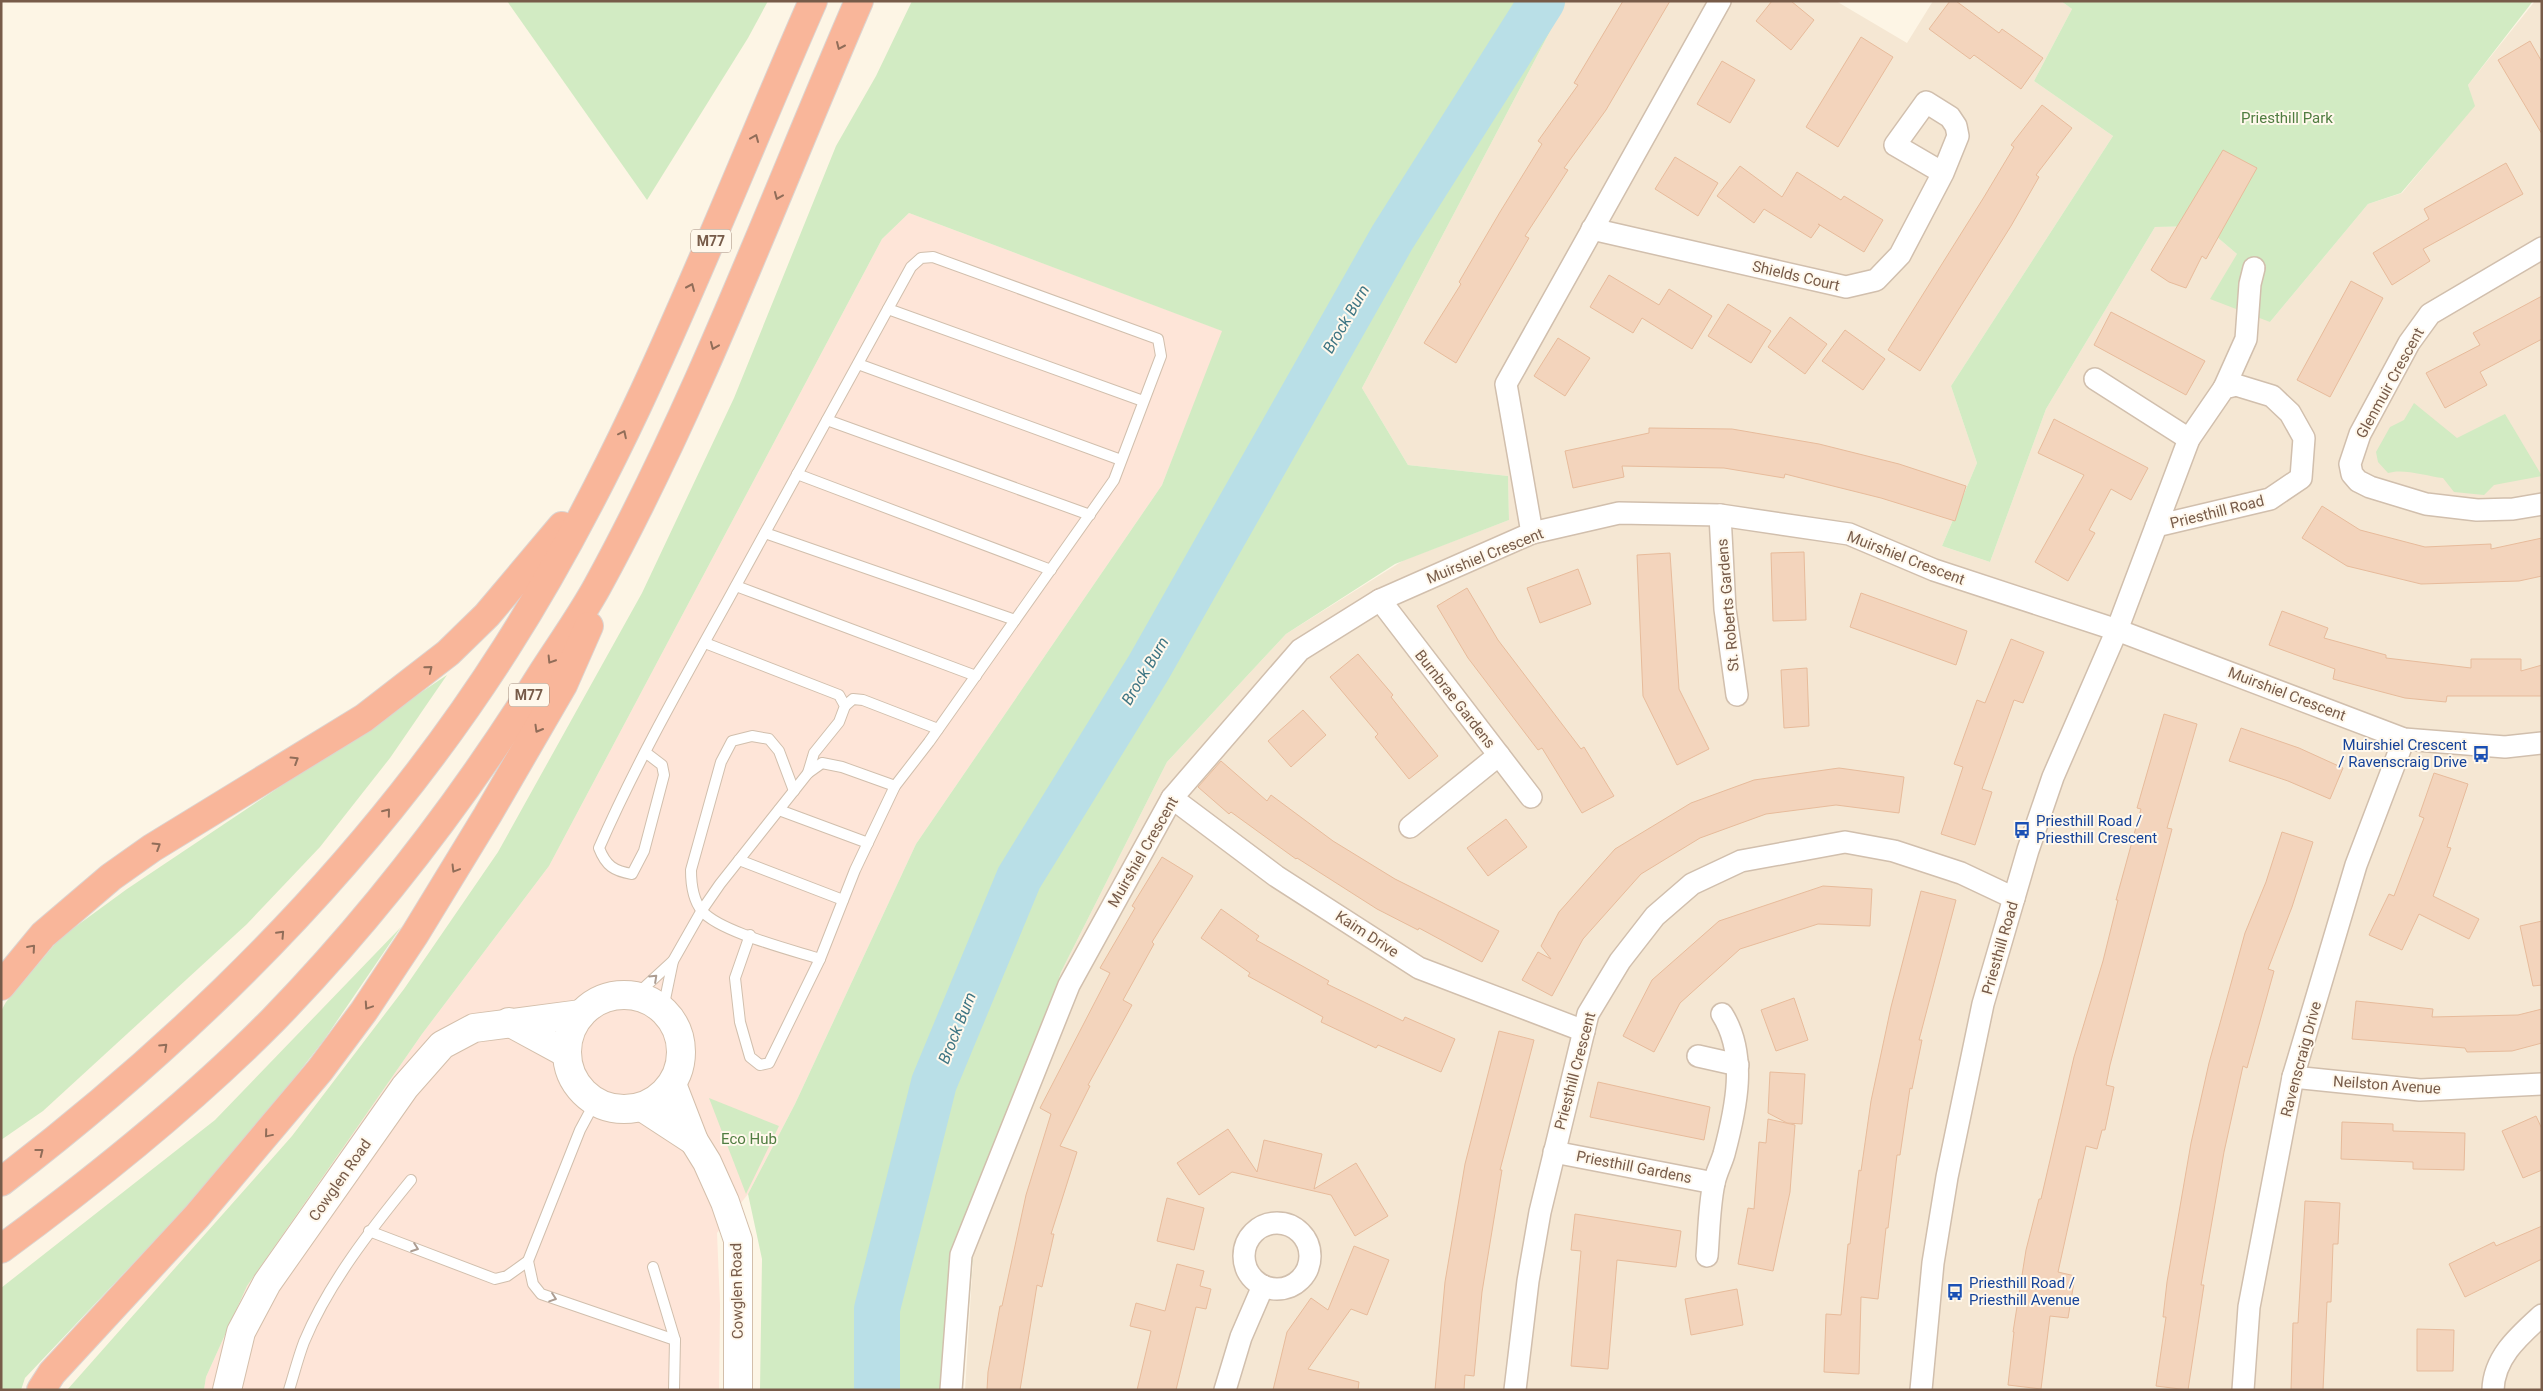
<svg xmlns="http://www.w3.org/2000/svg" width="2543" height="1391" viewBox="0 0 2543 1391" font-family="Roboto,sans-serif">
<style>
.residential{fill:#f5e7d3}
.commercial{fill:#fee5d8}
.green{fill:#d2ebc3}
.lines{fill:none;stroke-linecap:round;stroke-linejoin:round}
.river{stroke:#b9dfe7;stroke-width:46}
.building{fill:#f3d4bc;stroke:#e7bb9b}
.lane-casing{stroke:#d1bfad;stroke-width:12}
.street-casing{stroke:#d1bfad;stroke-width:24}
.secondary-casing{stroke:#d4bfab;stroke-width:30}
.highway-casing{stroke:#dcd4d0;stroke-width:30}
.lane{stroke:#fff;stroke-width:10}
.street{stroke:#fff;stroke-width:21}
.secondary{stroke:#fff;stroke-width:28}
.highway{stroke:#f9b69a;stroke-width:28}
.oneway{stroke:#916d59}
.oneway2{stroke:#ad9d92}
.labels{text-anchor:middle;dominant-baseline:central;stroke-width:4;stroke-linejoin:round;paint-order:stroke}
.shield{fill:#fff8ec;stroke:#a08a7a;stroke-width:1}
.shield-label{font-size:14px;font-weight:bold;fill:#775b49}
.park-label{font-size:15px;fill:#507d41;stroke:#fff8ec}
.street-label{font-size:15px;fill:#775b49;stroke:#fff8ec}
.transit-label{font-size:15px;fill:#164399;stroke:#fff8ec;text-anchor:start}
.water-label{font-size:16px;font-style:italic;fill:#3f7684;stroke:#fff8ec}
</style>
<rect width="100%" height="100%" fill="#fdf5e5"/>
<polygon class="residential" points="1566,1 1836,1 1907,43 1933,1 2061,1 2072,9 2034,81 2113,136 1951,386 1977,463 1942,546 1990,562 2046,409 2155,227 2204,226 2237,254 2270,322 2368,204 2402,193 2474,106 2468,85 2535,1 2542,1 2542,1390 965,1390 974,1243 1061,972 1167,762 1286,634 1404,560 1509,520 1508,476 1408,465 1362,388"/>
<polygon class="commercial" points="909,213 1223,331 1162,485 916,844 795,1104 748,1194 717,1233 720,1305 719,1390 204,1390 206,1377 247,1286 422,1034 549,866 882,239"/>
<g class="green">
<polygon points="507,1 768,1 748,38 647,200"/>
<polygon points="912,1 1566,1 1362,388 1408,465 1508,476 1509,520 1395,564 1286,634 1167,762 1061,972 974,1243 962,1390 760,1390 762,1259 748,1194 795,1104 916,844 1162,485 1222,331 909,213 882,239 549,866 422,1034 247,1286 206,1377 204,1390 67,1390 292,1136 404,989 498,852 642,593 734,398 836,146 876,76"/>
<polygon points="2061,1 2533,1 2468,85 2475,106 2401,193 2368,204 2270,322 2210,299 2237,254 2204,226 2155,227 2046,409 1990,562 1942,546 1977,463 1951,386 2113,136 2034,81 2072,9"/>
<path d="M2414 403 2457 438 2505 414 2542 476 2494 485 2484 495 2454 492 2443 478C2427 476 2402 468 2388 473L2378 462 2376 452 2390 427 2404 420Z"/>
<polygon points="447,675 390,758 320,847 247,924 43,1111 1,1140 1,1011 6,1002 60,938 127,889"/>
<polygon points="401,927 324,1040 227,1164 25,1378 21,1390 1,1390 1,1288 215,1120"/>
<polygon points="709,1098 779,1126 746,1194"/>
</g>
<g class="lines">
<polyline class="river" points="877,1390 877,1309 934,1083 1019,878 1149,667 1392,238 1542,1"/>
</g>
<g class="building">
<polygon points="1623,1 1670,1 1606,110 1564,168 1568,170 1525,236 1529,238 1456,363 1424,343 1461,284 1459,282 1500,212 1542,144 1538,141 1578,85 1574,83"/>
<polygon points="1772,1 1791,1 1814,20 1791,50 1756,21"/>
<polygon points="1950,1 1956,1 1999,33 2002,29 2043,58 2021,89 1974,55 1970,59 1929,29"/>
<polygon points="1861,37 1893,57 1838,147 1806,127"/>
<polygon points="2530,41 2542,62 2542,134 2498,60"/>
<polygon points="1722,61 1755,80 1730,123 1697,104"/>
<polygon points="2042,105 2072,128 2036,175 2039,177 2011,226 1920,371 1888,350 1984,197 2014,147 2011,145"/>
<polygon points="2223,150 2257,168 2206,259 2202,256 2186,288 2169,282 2151,270"/>
<polygon points="1675,157 1718,183 1698,216 1655,189"/>
<polygon points="2506,163 2523,194 2423,249 2430,261 2392,285 2373,253 2429,219 2424,209"/>
<polygon points="1740,166 1782,197 1797,172 1841,200 1844,196 1883,220 1864,252 1818,224 1820,225 1811,238 1764,209 1754,223 1717,196"/>
<polygon points="1609,275 1659,305 1669,289 1712,316 1692,349 1642,318 1633,333 1590,307"/>
<polygon points="2351,281 2383,298 2330,397 2297,380"/>
<polygon points="2542,296 2542,339 2480,372 2487,385 2445,408 2426,373 2480,345 2473,333"/>
<polygon points="1728,304 1771,331 1751,363 1708,336"/>
<polygon points="2111,312 2205,361 2186,395 2094,345"/>
<polygon points="1790,317 1827,344 1805,374 1768,347"/>
<polygon points="1845,330 1885,359 1863,390 1822,361"/>
<polygon points="1558,338 1590,358 1565,396 1534,376"/>
<polygon points="2054,419 2148,468 2131,500 2111,489 2089,530 2095,533 2068,581 2035,562 2084,475 2038,453"/>
<polygon points="1649,428 1732,429 1819,444 1899,464 1966,486 1955,521 1881,498 1785,474 1784,478 1724,468 1622,466 1624,477 1573,488 1565,451 1649,433"/>
<polygon points="2322,506 2360,530 2425,547 2491,544 2491,549 2542,538 2542,576 2519,581 2421,584 2347,566 2302,538"/>
<polygon points="1804,552 1806,620 1773,621 1771,553"/>
<polygon points="1670,553 1679,689 1709,749 1677,765 1643,696 1637,555"/>
<polygon points="1578,569 1591,604 1540,623 1527,588"/>
<polygon points="1467,588 1498,640 1581,749 1584,747 1614,796 1582,813 1542,748 1538,750 1468,658 1437,606"/>
<polygon points="1861,593 1967,631 1956,665 1850,627"/>
<polygon points="2282,611 2328,628 2324,638 2386,655 2386,658 2471,668 2471,659 2521,659 2521,671 2542,665 2542,696 2447,696 2446,702 2405,698 2333,679 2335,669 2269,645"/>
<polygon points="2011,639 2044,652 2023,703 2014,700 1982,789 1992,792 1975,845 1941,834 1963,767 1954,764 1977,700 1985,703"/>
<polygon points="1358,654 1393,695 1391,697 1438,756 1409,779 1375,737 1378,734 1330,677"/>
<polygon points="1807,668 1809,726 1784,728 1781,670"/>
<polygon points="1303,710 1326,735 1291,767 1268,741"/>
<polygon points="2164,714 2197,724 2167,828 2172,829 2110,1065 2106,1085 2114,1087 2105,1130 2102,1130 2097,1149 2086,1146 2058,1272 2075,1276 2068,1318 2050,1316 2041,1389 2008,1385 2014,1332 2013,1332 2026,1250 2039,1199 2041,1199 2074,1057 2103,961 2118,900 2116,900 2141,809 2137,808"/>
<polygon points="2241,728 2299,748 2343,768 2330,799 2288,781 2229,761"/>
<polygon points="1221,761 1267,801 1271,795 1333,841 1395,879 1499,931 1482,962 1419,928 1418,930 1377,909 1297,858 1296,859 1231,812 1229,814 1198,787"/>
<polygon points="1839,768 1904,777 1899,813 1836,805 1766,814 1700,838 1641,874 1583,939 1552,996 1522,980 1538,952 1551,959 1541,946 1559,912 1615,849 1691,803 1754,780"/>
<polygon points="2434,773 2468,784 2447,847 2451,848 2433,896 2479,919 2469,939 2419,914 2402,950 2369,935 2389,894 2394,896 2424,818 2419,816"/>
<polygon points="1506,819 1527,847 1488,876 1467,848"/>
<polygon points="2282,832 2313,842 2292,907 2268,969 2274,971 2247,1068 2243,1066 2224,1152 2201,1285 2204,1285 2188,1390 2156,1386 2166,1317 2163,1317 2167,1282 2191,1143 2209,1063 2245,933 2266,882"/>
<polygon points="1162,857 1193,876 1152,942 1154,944 1123,1000 1132,1005 1088,1085 1090,1086 1060,1146 1077,1152 1051,1234 1054,1234 1042,1287 1037,1285 1020,1390 987,1390 988,1372 1000,1306 1002,1306 1026,1195 1051,1114 1040,1108 1110,973 1100,968 1135,908 1132,906"/>
<polygon points="1823,886 1872,889 1870,926 1818,924 1740,949 1680,1003 1654,1052 1623,1036 1652,980 1719,921"/>
<polygon points="1921,891 1956,900 1919,1040 1922,1040 1912,1089 1910,1088 1900,1155 1897,1155 1888,1228 1886,1228 1878,1299 1861,1297 1859,1374 1824,1372 1826,1314 1841,1315 1848,1244 1850,1244 1859,1170 1861,1171 1871,1101 1891,1007"/>
<polygon points="1221,909 1259,936 1256,940 1329,981 1327,984 1403,1021 1405,1017 1455,1039 1441,1072 1378,1045 1376,1048 1321,1022 1323,1017 1248,976 1250,973 1201,938"/>
<polygon points="2542,921 2542,985 2533,986 2520,926"/>
<polygon points="1794,998 1808,1040 1776,1051 1761,1010"/>
<polygon points="2356,1001 2433,1009 2432,1017 2518,1015 2542,1009 2542,1043 2512,1051 2467,1052 2465,1048 2352,1039"/>
<polygon points="1499,1031 1534,1040 1500,1170 1502,1170 1482,1292 1474,1376 1465,1375 1464,1390 1435,1390 1445,1282 1465,1164"/>
<polygon points="1770,1072 1805,1074 1802,1124 1787,1123 1768,1113"/>
<polygon points="1598,1082 1710,1107 1704,1140 1590,1117"/>
<polygon points="2536,1116 2542,1129 2542,1170 2523,1178 2502,1131"/>
<polygon points="1768,1119 1795,1125 1790,1192 1773,1271 1738,1264 1748,1208 1754,1209 1759,1142 1766,1143"/>
<polygon points="2342,1122 2393,1124 2393,1131 2465,1133 2464,1170 2413,1169 2413,1162 2341,1159"/>
<polygon points="1228,1129 1257,1172 1264,1140 1322,1154 1314,1189 1356,1163 1388,1216 1355,1236 1331,1195 1232,1172 1199,1195 1177,1163"/>
<polygon points="1167,1198 1204,1208 1194,1250 1157,1241"/>
<polygon points="2305,1201 2340,1203 2338,1244 2333,1244 2331,1302 2327,1302 2323,1390 2291,1390 2293,1323 2298,1323"/>
<polygon points="1575,1214 1681,1231 1676,1267 1617,1260 1608,1369 1571,1366 1581,1251 1571,1250"/>
<polygon points="2542,1226 2542,1259 2465,1297 2449,1264 2494,1242 2496,1246"/>
<polygon points="1354,1246 1389,1260 1367,1315 1351,1309 1308,1369 1359,1382 1358,1390 1273,1390 1287,1332 1311,1298 1328,1310"/>
<polygon points="1177,1264 1204,1271 1200,1286 1211,1289 1206,1309 1196,1307 1176,1390 1137,1390 1151,1331 1130,1326 1136,1303 1165,1311"/>
<polygon points="1737,1289 1743,1325 1691,1335 1685,1299"/>
<polygon points="2417,1329 2454,1330 2453,1371 2417,1371"/>
</g>
<g class="lines">
<g class="lane-casing">
<g id="lane">
<polyline points="888,309 1143,401"/>
<polyline points="858,364 1121,460"/>
<polyline points="827,420 1090,515"/>
<polyline points="797,474 1051,570"/>
<polyline points="765,533 1015,620"/>
<polyline points="736,586 976,676"/>
<polyline points="705,643 839,695 845,706 839,722 814,753 808,773"/>
<polyline points="845,706 853,699 863,700 938,729"/>
<path d="M645 752 662 765 664 775 644 851 632 874C614 871 606 866 599 848 636 763 683 681 728 600 789 489 850 378 911 267L921 258 933 257 1158 339 1161 356 1114 480 929 742 895 786 855 870 820 959 769 1063 760 1065 750 1057 740 1022 735 978 750 935"/>
<path d="M794 791 779 751 769 739 752 736 732 741 721 762 691 870C691 883 693 900 702 911 720 932 792 950 820 959"/>
<polyline points="779,810 868,843"/>
<polyline points="739,860 843,900"/>
<polyline points="636,995 673,961 702,910 720,884 808,773 822,763 842,767 895,786"/>
<polyline points="663,1009 673,961"/>
<polyline points="369,1231 495,1279 507,1276 528,1261 580,1130 595,1102"/>
<polyline points="528,1261 533,1284 541,1294 675,1340"/>
<polyline points="653,1267 675,1340 674,1390"/>
<path d="M289 1390C294 1374 298 1358 304 1342 328 1284 371 1229 411 1180"/>
</g>
</g>
<g class="street-casing">
<g id="street">
<polyline points="1592,229 1846,287 1876,280 1900,255 1943,173 1958,136 1956,126 1950,117 1926,102 1895,145 1943,173"/>
<polyline points="2542,248 2430,314 2409,343 2360,434 2350,464 2352,474 2358,481 2370,487 2426,504 2477,510 2513,509 2542,504"/>
<polyline points="2095,379 2189,439"/>
<polyline points="2224,388 2246,339 2250,284 2254,268"/>
<polyline points="1720,515 1725,609 1737,695"/>
<polyline points="1532,533 1506,384 1720,1"/>
<polyline points="1380,600 1531,797"/>
<polyline points="1172,798 1276,876 1419,968 1584,1031"/>
<polyline points="1410,827 1499,755"/>
<polyline points="1698,1056 1738,1065"/>
<polyline points="2293,1077 2420,1090 2542,1084"/>
<polyline points="1554,1152 1714,1183"/>
<circle cx="1277" cy="1256" r="33"/>
<path d="M1707 1256C1709 1232 1709 1207 1714 1183 1716 1173 1721 1164 1724 1154 1736 1109 1748 1055 1722 1014"/>
<polyline points="951,1390 961,1255 1069,985 1172,798 1300,650 1380,600 1532,533 1619,513 1720,515 1849,534 1934,570 2117,630 2404,739 2505,747 2542,743"/>
<polyline points="1225,1390 1241,1337 1263,1286"/>
<polyline points="1515,1390 1528,1281 1540,1212 1588,1014 1620,961 1655,916 1692,884 1741,861 1845,842 1894,851 1961,873 2014,898"/>
<polyline points="1921,1390 1933,1263 1947,1177 1983,1004 2028,850 2053,777 2117,630 2189,439 2224,388 2236,385 2272,396 2290,413 2304,438 2301,478 2270,499 2156,526"/>
<polyline points="2243,1390 2249,1307 2293,1077 2356,865 2404,739"/>
<path d="M2493 1390C2494 1357 2519 1336 2542 1315"/>
</g>
</g>
<g class="secondary-casing">
<g id="secondary">
<circle cx="624" cy="1052" r="57"/>
<polyline points="509,1022 566,1053"/>
<polyline points="672,1084 694,1141 707,1162 725,1202 738,1240 738,1390"/>
<polyline points="642,1107 694,1141"/>
<polyline points="227,1390 241,1332 267,1283 405,1087 442,1045 474,1028 581,1014"/>
</g>
</g>
<g class="highway-casing">
<g id="highway">
<polyline points="1,986 43,935 111,877 152,848 364,718 448,653 487,615 562,526"/>
<path d="M1 1182C197 1032 373 857 506 648 635 446 717 219 813 1"/>
<path d="M1 1249C96 1179 190 1104 273 1020 376 914 465 797 543 672 561 644 581 616 597 587 700 399 774 197 859 1"/>
<polyline points="41,1390 52,1373 197,1216 320,1070 364,1011 415,934 487,816 563,685 589,626"/>
</g>
</g>
<use href="#lane" class="lane"/>
<use href="#street" class="street"/>
<use href="#secondary" class="secondary"/>
<use href="#highway" class="highway"/>
</g>
<defs><path id="oneway-chevron" d="M-2-3.5L2.5 0L-2 3.5" fill="none" stroke-width="1.6" stroke-linecap="round" stroke-linejoin="round" transform="scale(1.25)"/></defs>
<g class="oneway">
<use href="#oneway-chevron" transform="translate(840 46) rotate(114)"/>
<use href="#oneway-chevron" transform="translate(755 138) rotate(-67)"/>
<use href="#oneway-chevron" transform="translate(778 196) rotate(113)"/>
<use href="#oneway-chevron" transform="translate(691 287) rotate(-66)"/>
<use href="#oneway-chevron" transform="translate(714 346) rotate(113)"/>
<use href="#oneway-chevron" transform="translate(623 434) rotate(-64)"/>
<use href="#oneway-chevron" transform="translate(551 660) rotate(122)"/>
<use href="#oneway-chevron" transform="translate(429 669) rotate(-39)"/>
<use href="#oneway-chevron" transform="translate(538 729) rotate(120)"/>
<use href="#oneway-chevron" transform="translate(295 760) rotate(-32)"/>
<use href="#oneway-chevron" transform="translate(387 812) rotate(-51)"/>
<use href="#oneway-chevron" transform="translate(157 846) rotate(-32)"/>
<use href="#oneway-chevron" transform="translate(455 869) rotate(121)"/>
<use href="#oneway-chevron" transform="translate(281 934) rotate(-47)"/>
<use href="#oneway-chevron" transform="translate(32 948) rotate(-49)"/>
<use href="#oneway-chevron" transform="translate(368 1006) rotate(124)"/>
<use href="#oneway-chevron" transform="translate(164 1047) rotate(-43)"/>
<use href="#oneway-chevron" transform="translate(268 1134) rotate(130)"/>
<use href="#oneway-chevron" transform="translate(40 1152) rotate(-38)"/>
</g>
<g class="oneway2">
<use href="#oneway-chevron" transform="translate(654 978) rotate(-43)"/>
<use href="#oneway-chevron" transform="translate(415 1248) rotate(20)"/>
<use href="#oneway-chevron" transform="translate(553 1298) rotate(19)"/>
</g>
<defs>
<g id="bus-bare" transform="scale(1.35)"><path d="M-5-6H5V4H4V6H2V4H-2V6H-4V4H-5ZM-3.5-4V0h7V-4ZM-3.5 1.2v1.5H-2V1.2ZM2 1.2v1.5H3.5V1.2Z" fill="#1a4fb4" stroke="#fff8ec" stroke-width="2.5" paint-order="stroke"/></g>
</defs>
<g fill-rule="evenodd">
<use href="#bus-bare" x="2481" y="754"/>
<use href="#bus-bare" x="2022" y="830"/>
<use href="#bus-bare" x="1955" y="1292"/>
</g>
<g class="labels">
<g class="shield">
<rect x="691" y="229.5" width="40" height="23" rx="4"/>
<rect x="509" y="683.5" width="40" height="23" rx="4"/>
</g>
<g class="shield-label">
<text x="711" y="241">M77</text>
<text x="529" y="695">M77</text>
</g>
<g class="park-label">
<text x="2287" y="118">Priesthill Park</text>
<text x="749" y="1139">Eco Hub</text>
</g>
<g class="street-label">
<text transform="translate(1796 276) rotate(13)">Shields Court</text>
<text transform="translate(2390 383) rotate(-61)">Glenmuir Crescent</text>
<text transform="translate(2217 512) rotate(-14)">Priesthill Road</text>
<text transform="translate(1485 556) rotate(-22)">Muirshiel Crescent</text>
<text transform="translate(1906 558) rotate(21)">Muirshiel Crescent</text>
<text transform="translate(1728 605) rotate(-95)">St. Roberts Gardens</text>
<text transform="translate(2287 694) rotate(21)">Muirshiel Crescent</text>
<text transform="translate(1455 699) rotate(52)">Burnbrae Gardens</text>
<text transform="translate(1143 852) rotate(-60)">Muirshiel Crescent</text>
<text transform="translate(1367 934) rotate(33)">Kaim Drive</text>
<text transform="translate(2000 948) rotate(-74)">Priesthill Road</text>
<text transform="translate(2301 1059) rotate(-75)">Ravenscraig Drive</text>
<text transform="translate(1575 1071) rotate(-75)">Priesthill Crescent</text>
<text transform="translate(2387 1085) rotate(4)">Neilston Avenue</text>
<text transform="translate(1634 1167) rotate(11)">Priesthill Gardens</text>
<text transform="translate(340 1180) rotate(-55)">Cowglen Road</text>
<text transform="translate(737 1291) rotate(-91)">Cowglen Road</text>
</g>
<g class="transit-label">
<text x="2467" y="745" text-anchor="end">Muirshiel Crescent<tspan x="2467" dy="17">/ Ravenscraig Drive</tspan></text>
<text x="2036" y="821">Priesthill Road /<tspan x="2036" dy="17">Priesthill Crescent</tspan></text>
<text x="1969" y="1283">Priesthill Road /<tspan x="1969" dy="17">Priesthill Avenue</tspan></text>
</g>
<g class="water-label">
<text transform="translate(1346 319) rotate(-60)">Brock Burn</text>
<text transform="translate(1145 671) rotate(-59)">Brock Burn</text>
<text transform="translate(957 1028) rotate(-68)">Brock Burn</text>
</g>
</g>
<rect width="2543" height="1391" fill="none" stroke="#775b49" stroke-width="5"/>
</svg>
